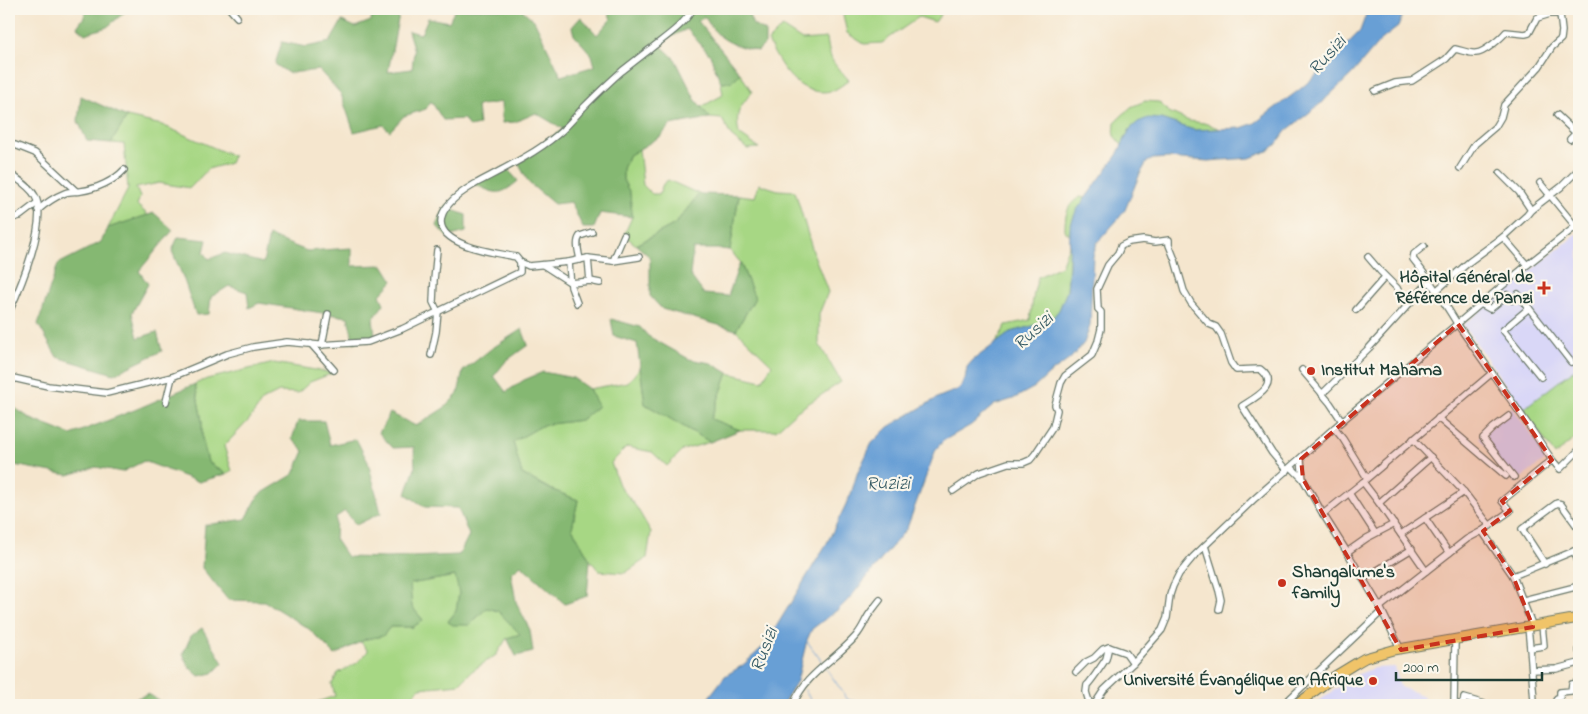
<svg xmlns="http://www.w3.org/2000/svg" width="1588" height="714" viewBox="0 0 1588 714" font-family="'Indie Flower',sans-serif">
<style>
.built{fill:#d9d7f7}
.green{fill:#a7d784;stroke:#638a5c}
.forest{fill:#85b872;stroke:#527a53}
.water{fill:#689fd5;stroke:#446e84}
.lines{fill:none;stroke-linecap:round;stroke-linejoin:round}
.stream{stroke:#689fd5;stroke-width:1}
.minor-casing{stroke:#6a786a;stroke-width:8}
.highway-casing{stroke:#6a786a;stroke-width:11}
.minor{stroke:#fff;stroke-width:5.5}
.highway{stroke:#f0c469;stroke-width:9}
.marked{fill:#c8321e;fill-opacity:0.2;stroke:#c8321e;stroke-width:4;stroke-dasharray:10 6;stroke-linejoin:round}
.poi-dot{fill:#c8321e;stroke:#fbf7ec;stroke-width:2}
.labels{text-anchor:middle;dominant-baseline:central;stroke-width:4.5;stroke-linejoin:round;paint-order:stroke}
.poi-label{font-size:18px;font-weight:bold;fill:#1f3d34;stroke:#fbf7ec;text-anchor:end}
.water-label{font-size:19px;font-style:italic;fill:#355a64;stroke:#fbf7ec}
</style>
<rect width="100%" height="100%" fill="#fbf7ec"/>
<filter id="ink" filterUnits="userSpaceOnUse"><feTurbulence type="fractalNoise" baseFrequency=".02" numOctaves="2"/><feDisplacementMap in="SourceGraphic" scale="10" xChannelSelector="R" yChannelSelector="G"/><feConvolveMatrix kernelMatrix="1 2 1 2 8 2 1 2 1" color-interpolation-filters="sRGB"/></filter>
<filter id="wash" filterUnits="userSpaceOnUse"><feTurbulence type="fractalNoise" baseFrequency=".0096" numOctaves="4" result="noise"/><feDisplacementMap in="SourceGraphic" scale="20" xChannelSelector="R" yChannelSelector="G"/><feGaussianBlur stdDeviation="1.12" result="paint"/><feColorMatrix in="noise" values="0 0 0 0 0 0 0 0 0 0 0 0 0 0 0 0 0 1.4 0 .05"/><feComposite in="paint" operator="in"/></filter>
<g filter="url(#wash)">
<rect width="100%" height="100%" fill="#f5e6ce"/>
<g class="built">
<polygon points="1579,232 1579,376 1575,370 1523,409 1463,325"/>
<polygon points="1512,408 1548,458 1515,483 1479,438"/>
<polygon points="1395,667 1400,687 1422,695 1428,705 1313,705 1356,675 1374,668"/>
</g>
<g class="green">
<polygon points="847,9 945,9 935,22 919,17 882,43 864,44 847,33 843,15"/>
<path d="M782 27 802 40 827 38C830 62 833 63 849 80 844 84 837 89 832 91 798 98 780 66 768 41Z"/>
<path d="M740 73 752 92C739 108 735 112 739 134L759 148 747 149 731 136 722 119 710 118 701 107 723 95 721 83 732 82Z"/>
<polygon points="1145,101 1159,102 1169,112 1189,121 1204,123 1221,129 1194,130 1161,119 1130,129 1122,145 1114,136 1115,122 1131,107"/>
<polygon points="127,117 162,125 233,156 230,163 208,169 190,188 159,183 136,188 140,197 137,205 148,215 108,228 128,189 124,144 111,143"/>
<polygon points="639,149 643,185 652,194 659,194 663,184 668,180 699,194 675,224 636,245 624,235 632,217 630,193 623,180 623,169 628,156"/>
<polygon points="759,184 778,190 795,191 814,255 828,292 819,314 819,344 841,382 797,411 776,430 740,430 711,419 728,373 762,381 772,365 736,330 755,298 740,262 730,250 739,195 755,197"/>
<path d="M1080 197 1086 198C1077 210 1070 220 1070 235L1065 231C1065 216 1066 205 1080 197Z"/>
<polygon points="1070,243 1067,291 1059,310 1050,321 1011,332 996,343 1006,325 1030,320 1034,292 1038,277 1061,266"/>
<polygon points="274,363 333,373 310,382 298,393 279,392 263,400 249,420 224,446 232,471 226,474 208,462 202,438 202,421 195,384 207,379"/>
<polygon points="640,368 645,404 710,442 683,450 667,466 652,452 627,447 611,463 619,485 637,508 651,532 647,558 625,573 599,571 590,560 572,528 578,500 550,489 522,474 513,442 543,425 581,420 598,406 589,389 628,382"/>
<polygon points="1575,369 1579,376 1579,435 1555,455 1523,409"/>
<polygon points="456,576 459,593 456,612 448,621 469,625 487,608 498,611 521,634 507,638 496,655 472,671 459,684 420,688 410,698 395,705 369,704 368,705 311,705 312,704 335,696 332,684 338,673 357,663 368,651 361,642 366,639 383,636 390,627 413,627 423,620 412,607 409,584"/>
</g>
<g class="forest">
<polygon points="86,9 125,9 125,12 107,27 85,34 77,27 84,17"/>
<path d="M373 9H400L388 72 412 69 414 51 408 31 421 34 428 18 449 22 455 9H521L534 20 561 76 595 66 592 55 574 35 572 27 581 17 597 35 611 19 607 9H751L748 13 753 25 765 31V44L758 51C733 45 718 41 705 17L698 21 740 73 732 82 721 83 710 55 687 29 658 43 675 59 695 99 710 118 670 125 661 136 628 156 623 169V180L630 193 632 217 600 213 594 228H583L571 202 554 204 529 183 517 161 563 129 536 113 515 122 502 123 501 102 477 106 479 125 469 127 464 119 443 120 431 101 426 109 404 116 390 131 383 125 354 132 341 94 319 70 288 73 275 64 282 42 306 47 330 42 342 21 355 27 371 21Z"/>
<polygon points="81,96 127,117 111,143 87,141 78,121"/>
<path d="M506 167 518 181C498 198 496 193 473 184Z"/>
<polygon points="699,194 739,195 730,250 720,249 693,249 690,275 704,294 728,296 740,262 755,298 736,330 662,309 650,296 650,257 636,245 675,224"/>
<polygon points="447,205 450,209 466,215 466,232 447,237 437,226 440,217"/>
<polygon points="154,213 173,230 139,271 148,284 132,313 138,338 157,332 162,351 114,374 57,357 38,324 58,264 101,242 108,228"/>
<polygon points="269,236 307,251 352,248 352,266 383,265 393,281 380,295 384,304 373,319 375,336 354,343 348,317 259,303 249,308 247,292 229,286 211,297 209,314 196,315 183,277 172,251 178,237 207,240 204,252 209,259 225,253 263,263"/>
<polygon points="611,319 640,327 648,336 689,359 711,363 728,373 711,419 740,430 710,442 645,404 637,343 614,336"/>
<polygon points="522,329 528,345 506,361 494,376 506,392 524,380 543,372 573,378 589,389 598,406 581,420 543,425 513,442 522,474 550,489 578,500 572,528 590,560 587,596 565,604 521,565 511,573 516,602 530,630 533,652 516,656 507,638 520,634 498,611 487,608 469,625 453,625 448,622 456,611 459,593 455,576 410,584 412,607 423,620 413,627 390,627 383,636 366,639 335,655 309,629 264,601 228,600 202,568 205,525 246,519 259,495 294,474 304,451 292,439 298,421 324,421 330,445 356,439 368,462 381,513 356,525 345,511 336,517 335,539 347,557 388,558 459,555 469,535 458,508 425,507 406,494 415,468 414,447 393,448 379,433 390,413 416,426 444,408 458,394 463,371 491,349"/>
<polygon points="195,384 202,421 202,438 208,462 226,474 199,482 144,461 122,472 96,467 68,475 9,464 9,404 31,419 71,435 137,409"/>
<polygon points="202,628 223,663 213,673 199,676 188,666 183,654 191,636"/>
<polygon points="148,694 167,705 135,705 137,698"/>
</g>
<polygon class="water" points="1368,9 1405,9 1398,27 1380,41 1352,74 1320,104 1286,131 1276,145 1268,151 1250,158 1208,161 1168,158 1153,159 1147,162 1139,176 1125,210 1119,218 1097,243 1093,256 1090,326 1084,343 1070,359 1049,374 1035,387 1013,399 994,405 971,425 943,441 936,449 907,528 850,598 840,608 812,629 807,640 797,681 782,705 703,705 725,676 743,665 765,645 827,543 851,494 857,474 872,443 888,427 939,397 959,389 965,379 967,367 973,360 1011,332 1050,321 1059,310 1067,291 1069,267 1070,227 1076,211 1117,155 1130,129 1138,122 1148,118 1161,119 1194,130 1241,128 1255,123 1299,90 1319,73 1360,31"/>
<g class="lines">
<g class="stream">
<polyline points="806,640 823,663"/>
<polyline points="826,668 848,700 859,702 861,705"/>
<polyline points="805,690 813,705"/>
</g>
</g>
</g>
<g filter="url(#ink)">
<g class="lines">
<g class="minor-casing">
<g id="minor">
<polyline points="230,9 237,17"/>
<path d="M1375 91 1395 83 1412 81 1446 59 1455 49C1461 50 1470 54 1476 53 1484 53 1501 38 1506 32L1525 34 1529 33 1537 18 1550 14H1560L1563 9"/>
<polyline points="1557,115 1579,136"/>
<polyline points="1570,139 1579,130"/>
<polyline points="15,145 35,153 76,191"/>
<polyline points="1460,168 1475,144 1495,127 1501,117 1504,105 1539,67 1552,47 1561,39 1562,31 1560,14"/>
<path d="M9 173C17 179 30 186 35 196 49 220 20 288 9 312"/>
<polyline points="1500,173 1519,192 1531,210"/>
<polyline points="1540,183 1576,227"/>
<path d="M38 210C46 203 55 197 65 193 70 191 76 192 81 191 96 189 114 181 124 170"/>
<polyline points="9,219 20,216 37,203"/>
<polyline points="1503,237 1527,265"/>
<path d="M1424 246 1414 254 1413 259C1430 280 1444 302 1458 325 1489 370 1522 414 1552 460"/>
<polyline points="1368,257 1380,271 1397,288 1399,292 1410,302"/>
<polyline points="588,258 590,281"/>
<path d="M580 260C579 252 575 243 580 236L592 232"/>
<polyline points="613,261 624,235"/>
<polyline points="520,262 529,266 569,262 588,258 613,261 639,257"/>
<polyline points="569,262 571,287 577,303"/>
<polyline points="543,265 571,283 590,281 600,283"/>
<polyline points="1436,291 1469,262 1503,237 1527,215 1531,210 1561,187 1579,169"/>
<polyline points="1481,304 1490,309 1506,296 1507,295 1512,300 1518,294 1571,362"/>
<polyline points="1529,308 1503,330 1541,377"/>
<polyline points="1356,310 1385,277"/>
<polyline points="311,344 334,370"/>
<polyline points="322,345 328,314"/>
<polyline points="431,355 436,332 438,312 433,302 434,280 437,250"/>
<polyline points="1302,370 1330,403 1342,421"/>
<path d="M9 375 13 378 48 386 107 393 172 377 227 354 253 347 287 342 319 345 368 342 402 329 520 272V262L516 257C498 253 442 247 441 222 441 205 463 191 475 184 503 169 533 155 557 135 567 127 575 117 583 108 596 95 608 83 622 71 631 64 640 57 649 50 665 37 682 27 693 9"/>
<polyline points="1322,394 1369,348 1429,282"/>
<polyline points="166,402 172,377"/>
<polyline points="1509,416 1493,428 1483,438 1514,477"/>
<polyline points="1438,418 1506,476"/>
<polyline points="1334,428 1343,439 1367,478"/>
<polyline points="1413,439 1464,492 1490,526"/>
<polyline points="1301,459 1303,479"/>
<polyline points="1291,467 1303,479 1323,514 1347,552 1380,607 1401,650"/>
<polyline points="1363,482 1379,503 1426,571"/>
<path d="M953 491 979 473 1008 463H1023L1030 460 1035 454 1053 427 1057 410 1055 405 1061 383 1065 376 1092 355 1098 341 1101 329V312L1098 309 1097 289 1108 265 1118 253 1121 246 1129 242 1143 240 1155 242 1169 240V245L1175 260 1184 291 1191 303 1209 324 1216 327 1221 334 1231 363 1236 370 1260 369C1281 385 1256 397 1242 406L1272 453 1287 471"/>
<polyline points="1349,493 1375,533"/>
<polyline points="1379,503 1431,457"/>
<polyline points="1323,514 1363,482 1492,373"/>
<polyline points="1425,518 1449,553"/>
<polyline points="1482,531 1513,576 1579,549"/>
<polyline points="1401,534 1464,492"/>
<polyline points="1205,546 1219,591 1221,600 1219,609"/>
<polyline points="1574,551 1579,564"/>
<polyline points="1347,552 1367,538 1394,524"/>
<polyline points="1545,564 1522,529 1557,503 1561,504 1579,529"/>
<polyline points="1513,576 1533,627"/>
<polyline points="1363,579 1412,549"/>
<polyline points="1524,600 1579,586"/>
<polyline points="1380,607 1467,539 1482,531 1510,511 1502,501 1552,460 1560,469 1579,450"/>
<polyline points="1528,627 1530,648"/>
<polyline points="1579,650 1579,651"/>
<polyline points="1532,670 1556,669 1579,663"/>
<polyline points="1076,672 1086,662 1094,658 1103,649 1109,647 1126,653 1133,663"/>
<polyline points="1534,701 1530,648 1544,646 1542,625"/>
<polyline points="1453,704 1463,704 1464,698 1488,705"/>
<path d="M793 705C806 673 834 661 856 636 862 629 864 623 868 616 872 610 876 605 880 600"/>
<path d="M1090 705 1086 692 1087 685C1090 683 1104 662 1106 659 1107 655 1108 650 1109 647"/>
<polyline points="1094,705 1104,690 1133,663 1162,630 1167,618 1170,595 1173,586 1179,574 1193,557 1253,500 1342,421 1527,265 1579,224"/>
<polyline points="1283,705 1381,612"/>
<polyline points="1454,705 1455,640"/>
<polyline points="1554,705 1557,698 1560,697 1560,692 1571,691 1572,684 1579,683"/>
</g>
</g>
<g class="highway-casing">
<polyline id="highway" points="1296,705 1335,676 1358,662 1365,658 1393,650 1579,618"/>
</g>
<use href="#minor" class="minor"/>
<use href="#highway" class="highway"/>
</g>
</g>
<path class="marked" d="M1458 324 1552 460 1502 501 1510 511 1483 531 1513 576 1533 627 1401 650 1303 479 1301 459Z"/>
<g class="poi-dot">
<path d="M1541.5 280.5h5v5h5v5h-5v5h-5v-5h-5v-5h5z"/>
<circle cx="1311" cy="371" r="5"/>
<circle cx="1282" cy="583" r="5"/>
<circle cx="1373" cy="681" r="5"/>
</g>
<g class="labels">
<g class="poi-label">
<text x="1533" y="278">Hôpital Général de<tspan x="1533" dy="21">Référence de Panzi</tspan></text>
<text x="1321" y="371" text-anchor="start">Institut Mahama</text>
<text x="1292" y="573" text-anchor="start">Shangalume's<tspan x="1292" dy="21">family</tspan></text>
<text x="1363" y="681">Université Évangélique en Afrique</text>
</g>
<g class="water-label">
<text transform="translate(1328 56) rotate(-48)">Rusizi</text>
<text transform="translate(1034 332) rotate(-42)">Rusizi</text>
<text x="888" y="484">Ruzizi</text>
<text transform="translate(765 650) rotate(-69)">Rusizi</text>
</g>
</g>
<rect width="1588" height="714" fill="none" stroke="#fbf7ec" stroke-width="30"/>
<path d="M1396 672v8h146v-8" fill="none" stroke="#1f3d34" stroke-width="2.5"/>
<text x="1403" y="672" font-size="15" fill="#1f3d34" stroke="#fbf7ec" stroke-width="4" paint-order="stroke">200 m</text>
</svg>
